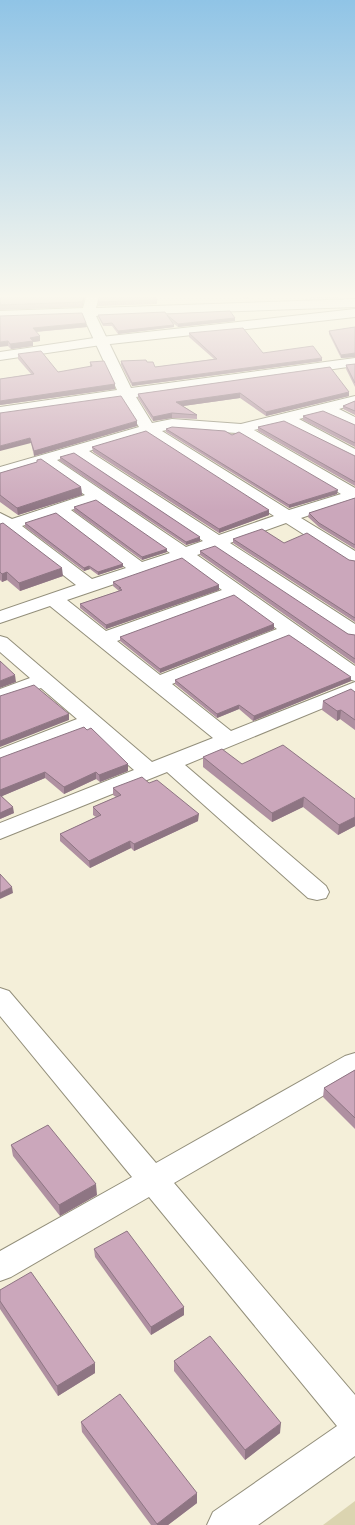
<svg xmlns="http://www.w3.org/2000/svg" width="355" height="1525" viewBox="0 0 355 1525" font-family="Karla,sans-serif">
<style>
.green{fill:#dbd4b0}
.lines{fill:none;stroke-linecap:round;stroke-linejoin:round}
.minor-casing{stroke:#938f7b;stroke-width:2}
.highway-casing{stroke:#938f7b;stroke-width:2}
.minor{fill:#fff;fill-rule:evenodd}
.highway{fill:#fff;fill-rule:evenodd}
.wall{fill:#af90a1}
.shaded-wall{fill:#8e7583}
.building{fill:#cba7bb;stroke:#8e7583}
</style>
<rect width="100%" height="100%" fill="#f4efd9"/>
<polygon class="green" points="355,1501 355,1525 323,1525"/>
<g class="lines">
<g class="minor-casing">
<g id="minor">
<path d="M86 297H99L96 308 355 299V307L96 316 131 388 355 358V366L136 397 152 423 172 419 241 424 355 396V404L339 409 355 417V428L323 413 299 419 355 449V460L284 423 254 430 355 488V500L301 518 355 551V564L349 563 286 523 230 543 355 624V639L348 637 215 549 197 555 355 666V681L348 679 289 638 172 684 231 731 355 682V695L185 765 326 886 329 892 326 898 317 900 308 898 167 772 0 839V823L134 770 88 730 0 764V749L77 719 41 688 0 702V689L30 678 0 652V636L7 638 152 762 213 738 50 606 0 623V611L76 585 0 526V513L12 519 85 495 42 465 0 477V467L139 427 122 399 0 417V407L117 390 83 316 0 319V311L83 308ZM172 429 237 433 341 494 289 510 162 431ZM146 434 274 516 219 535 89 451ZM74 455 203 541 186 547 57 460ZM96 502 170 553 142 562 71 510ZM56 515 126 568 92 579 22 526ZM182 561 222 590 106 631 67 600ZM234 598 277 629 160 675 117 641Z"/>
<polygon points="0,988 9,991 156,1163 345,1056 355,1053 355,1077 174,1183 355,1395 355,1456 258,1525 207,1525 213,1512 337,1426 149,1197 11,1277 0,1281 0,1251 132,1177 0,1016"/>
</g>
</g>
<g class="highway-casing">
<polygon id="highway" points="355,309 355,317 101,345 0,360 0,352 101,337"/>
</g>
<use href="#minor" class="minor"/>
<use href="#highway" class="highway"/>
</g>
<g class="wall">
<polygon points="0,297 85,297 82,307 0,310"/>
<polygon points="240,297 249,297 249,299"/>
<rect x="311" y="297" width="28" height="1"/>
<polygon points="157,300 157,304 98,306 98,302"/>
<polygon points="166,314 235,318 235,321 178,327 173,323 174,327 118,334 112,326 103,326 98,317 98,315"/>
<polygon points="0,316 86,323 87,327 36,332 40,336 40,341 33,342 33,346 11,349 8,346"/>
<polygon points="355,327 355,357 341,358 329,334 329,331"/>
<polygon points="189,333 263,353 322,361 132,386 121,365 121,361 147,362 155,367 214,359 189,337"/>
<polygon points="18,354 58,372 90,367 90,362 115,384 115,389 0,405 0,379 31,374 18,359"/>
<polygon points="355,364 355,387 346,369 346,365"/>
<polygon points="330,367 349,396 266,416 240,398 183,406 197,415 197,419 172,418 153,421 138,398 138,394"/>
<polygon points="355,401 355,415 343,409 343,406"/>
<polygon points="0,413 137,426 34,456 31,443"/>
<polygon points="303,416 355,425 355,447 303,420"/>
<polygon points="258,427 355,456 355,486 258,431"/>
<polygon points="166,429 337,494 289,508 166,432"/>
<polygon points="92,447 269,515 219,533 93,452"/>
<polygon points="60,457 200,541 186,545 60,461"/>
<polygon points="37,460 81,487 82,495 18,515 0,502 0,473 37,462"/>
<polygon points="355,498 355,549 319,527 308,517 309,513"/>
<polygon points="74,507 167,552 142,560 74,511"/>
<polygon points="25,523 123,564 123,567 98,575 90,569 84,571 25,527"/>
<polygon points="0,524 63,576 20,591 7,580 2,582 0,580"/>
<polygon points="233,539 284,543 349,560 355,561 355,622 233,543"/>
<polygon points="200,551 348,634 355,635 355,664 200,555"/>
<polygon points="113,582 219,585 219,590 106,629 80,608 80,604 119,591 113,586"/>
<polygon points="274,624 274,629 160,673 120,641 120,637"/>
<polygon points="351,677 351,681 253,721 239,709 217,718 175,684 175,680"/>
<polygon points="355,692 355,730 340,719 337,721 322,710 323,701"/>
<polygon points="203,757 242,764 355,799 355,826 338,835 303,807 272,822 203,767"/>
<polygon points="0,758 128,764 128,771 100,782 96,779 64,794 45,778 2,796 14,813 0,819"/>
<polygon points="149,783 198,821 134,851 131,848 90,868 60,841 60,834 96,817 93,815 93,807 116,797 113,795 113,788"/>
<polygon points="355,1070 355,1129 323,1097 324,1088"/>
<polygon points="11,1145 97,1195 60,1216 13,1156"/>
<polygon points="94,1249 184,1307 184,1315 151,1335 95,1257"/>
<polygon points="0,1290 95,1373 58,1396 0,1309"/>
<polygon points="174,1361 280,1433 245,1460 174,1371"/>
<polygon points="81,1422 197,1503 168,1525 151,1525 82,1432"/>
</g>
<g class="shaded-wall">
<polygon points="84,297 85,297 82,307 82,302"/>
<polygon points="235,318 235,321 178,327 178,324"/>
<polygon points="86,323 87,327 33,332 33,328"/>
<polygon points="174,325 174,327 118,334 118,331"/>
<polygon points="40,336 40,341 33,342 33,346 11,349 10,344 30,338"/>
<polygon points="8,341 8,346 0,347 0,342"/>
<polygon points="355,353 355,357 341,358 341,355"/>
<polygon points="322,358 322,361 132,386 132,383"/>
<polygon points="115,384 115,389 0,405 0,401"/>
<polygon points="349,392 349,396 266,416 266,412"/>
<polygon points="240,393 240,398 176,407 176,402"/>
<polygon points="172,413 172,418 153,421 153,417"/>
<polygon points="137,421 137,426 34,456 34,451"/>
<polygon points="30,438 31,443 0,451 0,446"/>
<polygon points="81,487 82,495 18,515 17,508"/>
<polygon points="338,490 337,494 289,508 289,505"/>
<polygon points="269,510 269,515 219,533 219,529"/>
<polygon points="200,537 200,541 186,545 186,542"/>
<polygon points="167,549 167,552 142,560 142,557"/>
<polygon points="123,564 123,567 98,575 98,572"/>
<polygon points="89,566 90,569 84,571 84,568"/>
<polygon points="62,568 63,576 20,591 19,583"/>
<polygon points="7,572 7,580 2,582 2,574"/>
<polygon points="219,585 219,590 106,629 106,625"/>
<polygon points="274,624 274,629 160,673 160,669"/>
<polygon points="15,675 16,682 0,688 0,681"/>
<polygon points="351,677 351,681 253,721 254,716"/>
<polygon points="239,705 239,709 217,718 217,714"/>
<polygon points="341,710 340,719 337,721 337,711"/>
<polygon points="69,714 69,720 0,747 0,741"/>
<polygon points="128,764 128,771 100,782 99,775"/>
<polygon points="45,772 45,778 0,797 0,790"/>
<polygon points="96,772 96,779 64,794 64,787"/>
<polygon points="304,797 303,807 272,822 272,813"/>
<polygon points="13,807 14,813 0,819 0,813"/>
<polygon points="199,814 198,821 134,851 134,844"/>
<polygon points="355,817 355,826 338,835 339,825"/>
<polygon points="130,841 131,848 90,868 89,861"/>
<polygon points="12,887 13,893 0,899 0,893"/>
<polygon points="96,1184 97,1195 60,1216 59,1205"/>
<polygon points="184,1307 184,1315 151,1335 151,1327"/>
<polygon points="95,1363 95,1373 58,1396 57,1386"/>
<polygon points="281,1423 280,1433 245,1460 245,1450"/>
<polygon points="197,1493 197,1503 168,1525 157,1525 157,1524"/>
</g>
<g class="building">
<polygon points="0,297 84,297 82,302 0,305"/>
<polygon points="99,297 155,297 157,300 98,302"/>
<polygon points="230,311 235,318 178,324 167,315 174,325 118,331 112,323 103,324 98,315 165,312 166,314"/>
<polygon points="82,313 86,323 33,328 40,336 30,338 33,341 10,344 8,341 0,342 0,316"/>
<polygon points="355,327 355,353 341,355 329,331"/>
<polygon points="243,328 263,353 313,346 322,358 132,383 121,361 146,360 147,362 153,362 155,367 217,359 189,333"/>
<polygon points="41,351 58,372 92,366 90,362 104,361 115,384 0,401 0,379 34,374 18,354"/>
<polygon points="355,364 355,383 346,365"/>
<polygon points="330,367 349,392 266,412 240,393 176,402 197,415 172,413 153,417 138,394"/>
<polygon points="121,396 137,421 34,451 30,438 0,446 0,413"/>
<polygon points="355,401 355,411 343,406"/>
<polygon points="323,411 355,425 355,443 303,416"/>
<polygon points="284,421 355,456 355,482 258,427"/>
<polygon points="172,427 225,431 232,435 239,432 338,490 289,505 166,429"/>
<polygon points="146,431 269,510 219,529 92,447"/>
<polygon points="74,453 200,537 186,542 60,457"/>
<polygon points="41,459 81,487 17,508 0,495 0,473 37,462 37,460"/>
<polygon points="355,498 355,545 319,523 309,513"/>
<polygon points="96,500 167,549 142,557 74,507"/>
<polygon points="56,513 123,564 98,572 89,566 84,568 25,523"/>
<polygon points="3,523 62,568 19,583 7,572 2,574 0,572 0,524"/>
<polygon points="262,529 284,543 307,533 349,560 355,561 355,618 233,539"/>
<polygon points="215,546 348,634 355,635 355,659 200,551"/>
<polygon points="182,558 219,585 106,625 80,604 122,590 119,588 121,588 113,582"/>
<polygon points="234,595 274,624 160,669 120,637"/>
<polygon points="289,635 351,677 254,716 239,705 217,714 175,680"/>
<polygon points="0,661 15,675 0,681"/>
<polygon points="34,685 69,714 0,741 0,696"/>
<polygon points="351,689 355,692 355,720 341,710 337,711 323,701"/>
<polygon points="84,727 87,730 91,728 128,764 99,775 96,772 64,787 45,772 0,790 0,758"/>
<polygon points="283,745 355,799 355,817 339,825 304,797 272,813 203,757 222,749 242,764"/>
<polygon points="142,777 149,783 157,780 199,814 134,844 130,841 89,861 60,834 101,815 93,807 121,795 113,788"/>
<polygon points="0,795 13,807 0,813"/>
<polygon points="0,874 12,887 0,893"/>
<polygon points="355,1070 355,1118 324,1088"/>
<polygon points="48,1125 96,1184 59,1205 11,1145"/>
<polygon points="127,1231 184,1307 151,1327 94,1249"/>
<polygon points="31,1272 95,1363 57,1386 0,1301 0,1290"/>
<polygon points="210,1336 281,1423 245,1450 174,1361"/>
<polygon points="120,1394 197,1493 157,1524 81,1422"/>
</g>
<linearGradient id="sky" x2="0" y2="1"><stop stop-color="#90c4e6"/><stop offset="0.58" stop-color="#faf8ee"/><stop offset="1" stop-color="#faf8ee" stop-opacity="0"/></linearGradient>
<rect width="355" height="511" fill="url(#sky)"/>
</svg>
